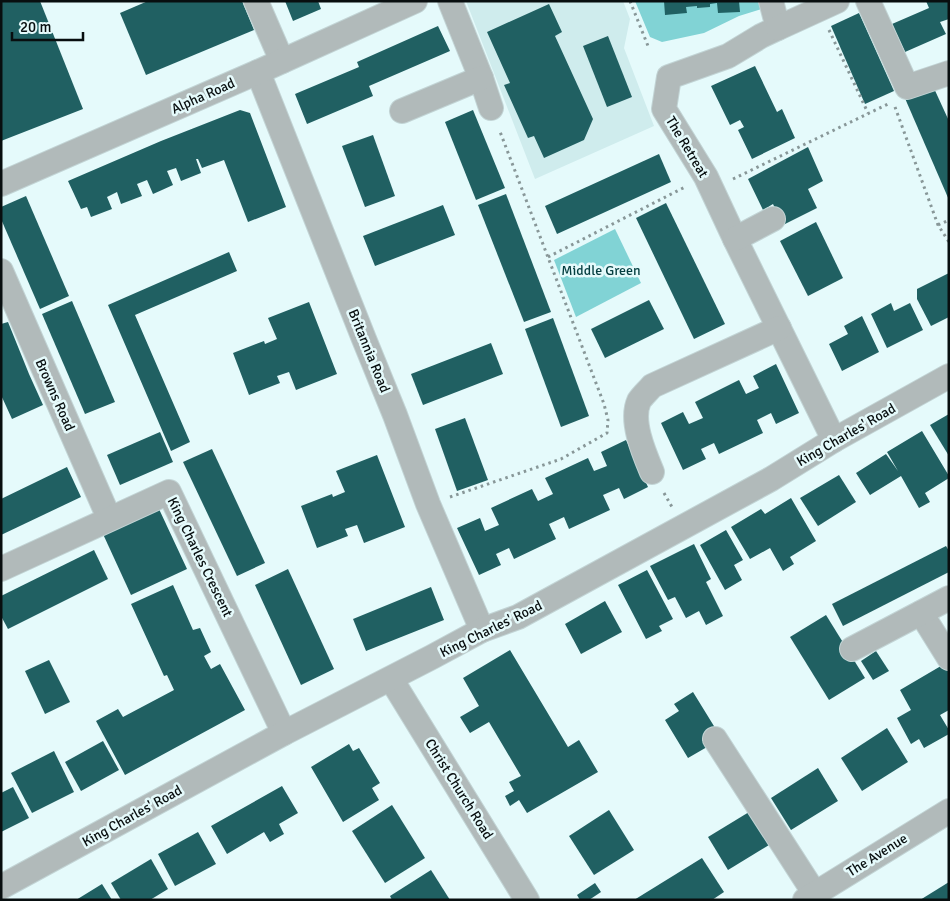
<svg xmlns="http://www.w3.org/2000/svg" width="950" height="901" viewBox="0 0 950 901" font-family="Signika,sans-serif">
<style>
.built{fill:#cfeced}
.green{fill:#81d3d5}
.building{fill:#206062}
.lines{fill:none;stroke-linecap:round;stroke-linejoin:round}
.minor-casing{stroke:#c2d4d5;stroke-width:26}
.path{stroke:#889798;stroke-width:3;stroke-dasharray:2.5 4;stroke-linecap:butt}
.minor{stroke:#b1baba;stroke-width:24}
.labels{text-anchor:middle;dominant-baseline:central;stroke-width:5;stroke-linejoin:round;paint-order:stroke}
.street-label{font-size:14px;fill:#080e0f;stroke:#e5fafb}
.park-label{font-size:14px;fill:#043e40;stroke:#e5fafb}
</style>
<rect width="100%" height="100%" fill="#e5fafb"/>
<polygon class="built" points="466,1 623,1 630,19 624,48 654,126 535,179"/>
<g class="green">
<polygon points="635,1 787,1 739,16 704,33 662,42 650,37"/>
<polygon points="615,229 641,283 576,317 554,260"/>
</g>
<g class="building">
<polygon points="1,1 40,1 83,109 1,141"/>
<polygon points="148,1 242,1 254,30 146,75 120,13"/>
<polygon points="285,1 318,1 321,9 293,21"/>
<polygon points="664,1 739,1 740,12 718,13 717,3 710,4 710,7 697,8 697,6 686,7 687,13 665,15"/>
<polygon points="926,1 949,1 949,19 940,22 946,34 905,52 892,24 929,8"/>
<polygon points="549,4 562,32 555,36 593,119 584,140 544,158 534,136 528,138 504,85 510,83 487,32"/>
<polygon points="859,13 894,91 865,104 831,26"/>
<polygon points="438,26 450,51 369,86 373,96 307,124 295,94 359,67 357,62"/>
<polygon points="608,36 632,97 607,107 583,46"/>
<polygon points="755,66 777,112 782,109 795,138 752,159 738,130 744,127 740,120 730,125 711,86"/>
<polygon points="932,84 949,121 949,200 904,96"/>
<polygon points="240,110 250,113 286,207 248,222 224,160 202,168 198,159 196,159 201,173 181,181 176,168 167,171 173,185 162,190 153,194 147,180 137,184 142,196 121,204 117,192 107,197 112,209 91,217 87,207 81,209 68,181 161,141"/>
<polygon points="473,110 505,188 476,200 445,122"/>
<polygon points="373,135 395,196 365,207 342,146"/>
<polygon points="808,147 823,181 808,189 817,208 783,225 773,204 763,210 748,179"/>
<polygon points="659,154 671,182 557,234 545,206"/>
<polygon points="506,194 551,312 524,322 478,205"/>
<polygon points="26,196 69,296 40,309 1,219 1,207"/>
<polygon points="666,203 725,324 694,339 636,218"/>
<polygon points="443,205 455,235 375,266 363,236"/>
<polygon points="816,222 843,278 808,296 780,241"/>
<polygon points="229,252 237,271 135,315 190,442 171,451 108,305"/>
<polygon points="949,273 949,317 931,326 917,299 917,289"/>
<polygon points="649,300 664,329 605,358 591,329"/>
<polygon points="72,301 115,402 85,414 42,314"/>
<polygon points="309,302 337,374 296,390 289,372 277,376 280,383 249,395 233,353 264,341 265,344 277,339 268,318"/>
<polygon points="891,303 894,311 910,303 923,330 887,348 871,314"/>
<polygon points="862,316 879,352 842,371 829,344 848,334 844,326"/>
<polygon points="553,318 589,416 561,427 525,329"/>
<polygon points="8,322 29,374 43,405 12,419 1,395 1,324"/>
<polygon points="491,343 503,374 423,405 411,374"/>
<polygon points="776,364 799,413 776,424 771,413 757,420 763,433 719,454 714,443 701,449 706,459 683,470 661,423 683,412 689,424 703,418 695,402 739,380 746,394 759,388 753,376"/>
<polygon points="949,414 949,456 930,425"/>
<polygon points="465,418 488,480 457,491 435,429"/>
<polygon points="922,431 949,476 949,478 925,493 930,502 919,508 901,476 870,495 856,473 886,454 898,471 887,452"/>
<polygon points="160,432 173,462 120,485 107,455"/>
<polygon points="626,440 648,487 624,499 619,488 603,495 610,510 569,529 564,517 549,524 556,539 514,559 509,548 496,554 501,565 479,575 457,528 480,518 485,531 499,525 491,508 532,489 538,501 553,494 545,478 588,458 594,471 607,466 601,452"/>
<polygon points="212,449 265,563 237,576 183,462"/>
<polygon points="377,455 405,527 364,543 357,525 345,529 348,536 317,548 301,506 332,494 333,497 345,492 336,471"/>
<polygon points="67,467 81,497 1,535 1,499"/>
<polygon points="839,475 856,502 818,526 800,498"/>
<polygon points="791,498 816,541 790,557 794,564 783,571 770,548 750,559 731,527 761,509 765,514"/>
<polygon points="159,509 187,569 131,595 103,534"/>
<polygon points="726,530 743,560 734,565 742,580 725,590 700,545"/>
<polygon points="694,544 711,579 706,582 723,616 706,625 699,611 686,618 675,597 668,600 650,566"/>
<polygon points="946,546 949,551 949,572 843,626 832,604"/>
<polygon points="94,550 108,579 8,629 1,616 1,596"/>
<polygon points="288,569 334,669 301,685 255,585"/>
<polygon points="647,570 673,619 659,626 662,631 646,639 618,585"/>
<polygon points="173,585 193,630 200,628 211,652 204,656 211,669 220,664 245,710 125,775 96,721 118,709 123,717 174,690 167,675 164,676 131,604"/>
<polygon points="431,587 444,620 366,651 353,619"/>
<polygon points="605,601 622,632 581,654 565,624"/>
<polygon points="826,615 865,678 829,700 790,637"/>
<polygon points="510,650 568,747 579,740 598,772 527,813 519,800 510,806 505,796 514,791 509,782 521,776 489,722 470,733 460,717 479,706 463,678"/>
<polygon points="876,651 889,671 873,680 861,661"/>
<polygon points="49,660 70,702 45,714 25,671"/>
<polygon points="946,663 949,667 949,710 940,715 949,730 949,734 924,748 919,739 911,744 897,718 911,710 900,690"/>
<polygon points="693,692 717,731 702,740 707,747 688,758 665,720 679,711 674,704"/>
<polygon points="887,728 908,762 862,791 841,758"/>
<polygon points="103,741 119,770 81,791 65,762"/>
<polygon points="349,744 353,751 359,748 380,783 372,788 379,800 343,822 311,767"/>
<polygon points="54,751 74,792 32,813 11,773"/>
<polygon points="818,768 838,801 791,830 771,798"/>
<polygon points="282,786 298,813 279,824 284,834 270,842 264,832 227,854 211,826"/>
<polygon points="13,787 29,818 1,832 1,793"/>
<polygon points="392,805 425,858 385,883 352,831"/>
<polygon points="754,809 774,842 728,870 708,837"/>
<polygon points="609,810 634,850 594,875 569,836"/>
<polygon points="198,832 216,864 175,886 158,854"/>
<polygon points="702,858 724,892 712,900 634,900"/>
<polygon points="151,859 168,889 150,900 121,900 111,883"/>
<polygon points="431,870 450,900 392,900 390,896"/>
<polygon points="949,882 949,900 920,900"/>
<polygon points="595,883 601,892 589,900 580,900 577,895"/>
<polygon points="102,884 112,900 76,900"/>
</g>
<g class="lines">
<g class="minor-casing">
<g id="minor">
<polyline points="256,1 282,61"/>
<polyline points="450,1 481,78 491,108"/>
<polyline points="771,1 778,28 761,36 728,56 669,77 664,109 706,177 735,239 834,440"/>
<polyline points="868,1 907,87 949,73"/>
<polyline points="778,28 837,1"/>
<polyline points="258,72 364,339 395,415 428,504 482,630"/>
<polyline points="402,111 481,78"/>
<polyline points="1,184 258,72 415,1"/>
<polyline points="735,239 773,219"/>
<polyline points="1,271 109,518"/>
<path d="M652 472C644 453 630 421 639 401 642 396 648 391 652 386L779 328"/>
<polyline points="1,569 169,492 284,733"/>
<polyline points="921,613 949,658"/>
<polyline points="852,649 949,598"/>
<polyline points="391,679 527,900"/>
<polyline points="715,739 815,894"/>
<polyline points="1,887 284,733 432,657 482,630 518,617 771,479 834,440 949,376"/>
<polyline points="805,900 949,811"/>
</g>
</g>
<g class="path">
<polyline points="630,1 648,46"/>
<polyline points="829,30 868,113"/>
<polyline points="895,107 938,225 949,242"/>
<polyline points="733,179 890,103"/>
<polyline points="938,225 949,220"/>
<polyline points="548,257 685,187"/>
<polyline points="664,493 672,507"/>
<polyline points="450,497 561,459 607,433 608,420 604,404 499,129"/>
</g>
<use href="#minor" class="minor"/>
</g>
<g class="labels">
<g class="street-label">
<text transform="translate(203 96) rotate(-24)">Alpha Road</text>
<text transform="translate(687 147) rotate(59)">The Retreat</text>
<text transform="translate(369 351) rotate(68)">Britannia Road</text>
<text transform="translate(55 395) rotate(66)">Browns Road</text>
<text transform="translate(846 435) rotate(-30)">King Charles' Road</text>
<text transform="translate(200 557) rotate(64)">King Charles Crescent</text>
<text transform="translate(491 629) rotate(-26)">King Charles' Road</text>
<text transform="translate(459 789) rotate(58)">Christ Church Road</text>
<text transform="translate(132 816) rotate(-29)">King Charles' Road</text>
<text transform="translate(877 855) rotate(-32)">The Avenue</text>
</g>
<g class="park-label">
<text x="601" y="270">Middle Green</text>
</g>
</g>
<rect width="950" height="901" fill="none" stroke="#080e0f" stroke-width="5"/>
<path d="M12 32v8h71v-8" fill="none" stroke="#080e0f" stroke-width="2.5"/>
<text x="20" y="32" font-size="15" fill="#080e0f" stroke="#e5fafb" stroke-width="4" paint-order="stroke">20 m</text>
</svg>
